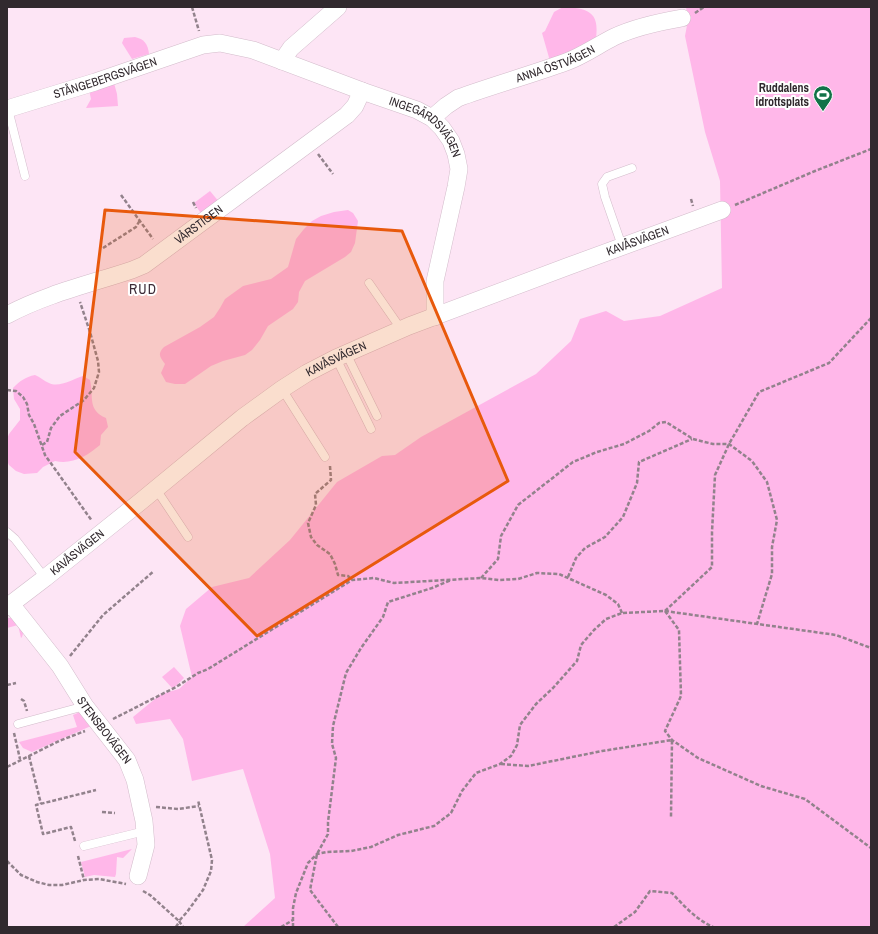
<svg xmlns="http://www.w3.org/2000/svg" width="878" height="934" viewBox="0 0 878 934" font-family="'Archivo Narrow',sans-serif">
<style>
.green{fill:#ffb7e9}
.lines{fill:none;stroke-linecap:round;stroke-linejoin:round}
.service-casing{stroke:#d3bccb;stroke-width:9}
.minor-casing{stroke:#d3bccb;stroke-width:18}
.path{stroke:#92828c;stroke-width:2.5;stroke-dasharray:4 2;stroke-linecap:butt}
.service{stroke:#fff;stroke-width:8}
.minor{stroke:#fff;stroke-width:17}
.marked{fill:#e8590c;fill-opacity:0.2;stroke:#e8590c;stroke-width:3;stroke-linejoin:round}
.labels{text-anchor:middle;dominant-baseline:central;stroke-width:4;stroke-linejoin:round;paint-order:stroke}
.street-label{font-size:12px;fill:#31292e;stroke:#fff}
.poi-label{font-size:12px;font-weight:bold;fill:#31292e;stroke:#fff;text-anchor:end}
.quarter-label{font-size:14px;letter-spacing:1px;fill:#3d2c38;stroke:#fff}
</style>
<rect width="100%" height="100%" fill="#fde5f5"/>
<g class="green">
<path d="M563 7C587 8 600 11 596 39L550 61 542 33 545 31 554 12Z"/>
<polygon points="686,7 871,7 871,927 243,927 275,898 270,854 243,769 192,781 183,739 170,719 136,724 133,717 161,694 179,689 192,677 180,626 186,609 212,587 249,578 290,540 337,482 382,456 395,455 421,437 536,374 571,341 580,319 606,311 624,321 660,316 722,288 720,181 705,132 685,36 688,20"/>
<path d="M135 37C144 39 148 44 149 54L132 59 122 43 124 38Z"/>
<polygon points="114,83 117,94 118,106 86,108 91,99 89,90"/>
<polygon points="210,191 220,203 202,215 194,203"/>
<path d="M348 210 353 213 358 221 355 243 351 252 345 257 305 281 299 292 298 302 293 309 268 326 260 340 252 350 245 355 223 361 211 366 185 384H175L166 382 161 373 165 364C160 357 157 354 164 347L200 327 214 317 220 308 225 299 243 286 271 279 288 267 296 239 304 229 312 221 321 216 334 212Z"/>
<path d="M35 375C40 377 44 381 49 383 59 388 73 379 83 376L90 380C94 397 87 410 106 418L108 427 101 435 100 445C87 456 72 465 55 461L43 467 37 473 24 474 16 471 9 465 7 461V439L9 434 20 420V409L14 399 13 388C20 381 25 377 35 375Z"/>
<path d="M7 618H12C18 623 26 629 22 637L21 638 18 625 7 628Z"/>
<polygon points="174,667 184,678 173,689 162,677"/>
<polygon points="80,712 91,726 32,752 23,748 19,742 77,727 73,715"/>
<polygon points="132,849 123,858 117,857 116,874 115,877 94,875 85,877 81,862"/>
</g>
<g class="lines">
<g class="service-casing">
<g id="service">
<polyline points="8,109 25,176"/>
<polyline points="622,246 605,197 602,184 607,177 632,168"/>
<polyline points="369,283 401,329"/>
<polyline points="346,353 377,416"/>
<polyline points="336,358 371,429"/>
<polyline points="282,389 325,457"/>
<polyline points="156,489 188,537"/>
<polyline points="7,532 15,539 45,578"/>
<polyline points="18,724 85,706"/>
<polyline points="84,846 145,831"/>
</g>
</g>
<g class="minor-casing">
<g id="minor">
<polyline points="282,61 291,48 338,7"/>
<path id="s1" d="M7 109 95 82 203 45 220 43 253 50 362 91 417 110 432 118 442 128 451 141 456 154 459 169 456 187 435 281V317"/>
<path id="s2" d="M432 118 446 106 458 98C494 85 530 75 566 62 583 56 598 45 614 37 635 27 659 22 682 18"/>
<path id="s3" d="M7 315C46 294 90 284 132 270L144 265 347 115 355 106 362 91"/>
<path id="s4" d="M11 604 60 666 85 706 127 760 135 780 144 821 146 845 138 876"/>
<path id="s5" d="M7 607 45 578 140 502 242 418 282 389 307 373 336 358 409 326 569 266 722 210"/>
</g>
</g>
<g class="path">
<polyline points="192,7 199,31"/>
<polyline points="695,13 704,7"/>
<polyline points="318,154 333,174"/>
<polyline points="121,195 153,239"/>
<polyline points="691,199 693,206"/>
<polyline points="193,202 196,208"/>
<polyline points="735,205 815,171 871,149"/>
<polyline points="103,248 136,227 140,220"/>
<polyline points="7,390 16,391 23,397 27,404 29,415 34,424 45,455 92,521"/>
<polyline points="42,445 47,442 51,428 60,416 84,400 94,388 99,372 98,361 90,332 80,302"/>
<polyline points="330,466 331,480 315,494 316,505 308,523 311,537 317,545 330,554 335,564 338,575 348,576 352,580"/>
<polyline points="568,577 576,558 585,548 605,537 623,517 637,483 639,462 692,439"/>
<polyline points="481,578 498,559 501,536 518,505 573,462 597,452 624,444 649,431 659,423 666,422 693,439 713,444 729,444 752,461 767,482 777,520 772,547 772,574 757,624"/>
<polyline points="665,611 712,567 712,532 715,475 729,444 759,392 829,363 871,318"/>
<polyline points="665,611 679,630 681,696 665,731 672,740 698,758 761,786 805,799 871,848"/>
<polyline points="70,656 103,615 154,571"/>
<polyline points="7,685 16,683"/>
<polyline points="21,699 24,701 27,711"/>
<polyline points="113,719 176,687 198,673 208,669 352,580 374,578 394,583 481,578 499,580 518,579 537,573 559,574 606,595 618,604 622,613"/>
<polyline points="14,733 20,759"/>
<polyline points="29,756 41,804"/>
<polyline points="501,764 528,766 602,751 672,740 671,817"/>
<polyline points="7,767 59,741 85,731"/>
<polyline points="156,807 178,809 199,806"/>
<polyline points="102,812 115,813"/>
<polyline points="75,841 71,827 43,834 36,805 96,790"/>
<polyline points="78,856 84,880"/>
<polyline points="7,861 21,875 37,882 49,885 62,885 84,880 99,879 126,884"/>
<polyline points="143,891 150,895 179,921 187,912 203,890 211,871 212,860 198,800"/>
<polyline points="179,921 183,927"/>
<polyline points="176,927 179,922"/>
<polyline points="281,927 293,920"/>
<polyline points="293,927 293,908 296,893 308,863 317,854 327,852 351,851 371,847 398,835 434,826 451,813 462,791 476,773 500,764 511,756 517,745 520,725 536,704 553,688 577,661 581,645 594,630 606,619 622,613 665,611 836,635 871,648"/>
<polyline points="338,927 310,890 317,854 328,834 328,822 336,758 332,744 333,726 346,673 361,648 383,617 388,602 432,588 451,580"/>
<path d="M614 927 635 912 650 891 672 893C684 906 697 920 713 927"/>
</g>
<use href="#service" class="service"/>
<use href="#minor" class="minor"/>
</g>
<path class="marked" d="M105 210 402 231 508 481 257 636 75 452Z"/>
<defs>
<g id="stadium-pin" transform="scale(1)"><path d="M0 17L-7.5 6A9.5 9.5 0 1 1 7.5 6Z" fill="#127248" stroke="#fff"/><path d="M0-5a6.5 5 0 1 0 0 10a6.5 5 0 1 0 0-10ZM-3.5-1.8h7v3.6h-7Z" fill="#fff"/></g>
</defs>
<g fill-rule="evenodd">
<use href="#stadium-pin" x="823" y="95"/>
</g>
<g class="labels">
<g class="street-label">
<text stroke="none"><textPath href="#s2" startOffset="136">ANNA ÖSTVÄGEN</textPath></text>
<text stroke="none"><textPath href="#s1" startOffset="103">STÅNGEBERGSVÄGEN</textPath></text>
<text stroke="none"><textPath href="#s1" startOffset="449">INGEGÄRDSVÄGEN</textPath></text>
<text stroke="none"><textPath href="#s3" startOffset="214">VÅRSTIGEN</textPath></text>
<text stroke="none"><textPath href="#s5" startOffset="737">KAVÅSVÄGEN</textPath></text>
<text stroke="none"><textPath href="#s5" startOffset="413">KAVÅSVÄGEN</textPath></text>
<text stroke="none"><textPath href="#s5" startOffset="89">KAVÅSVÄGEN</textPath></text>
<text stroke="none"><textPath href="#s4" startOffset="157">STENSBOVÄGEN</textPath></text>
</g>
<g class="poi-label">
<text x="809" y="88">Ruddalens<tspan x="809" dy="14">idrottsplats</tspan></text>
</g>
<g class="quarter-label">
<text x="143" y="289">RUD</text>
</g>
</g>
<rect width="878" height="934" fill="none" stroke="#31292e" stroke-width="16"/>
</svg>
